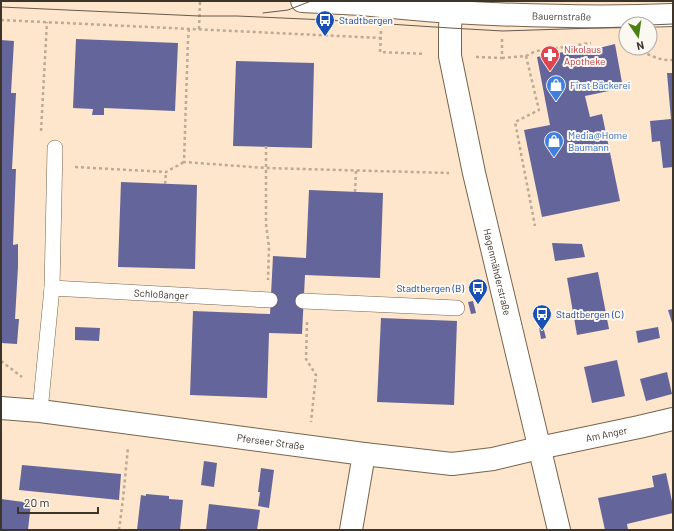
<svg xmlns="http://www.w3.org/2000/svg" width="674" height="531" viewBox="0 0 674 531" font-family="Barlow,sans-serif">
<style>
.building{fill:#64659a}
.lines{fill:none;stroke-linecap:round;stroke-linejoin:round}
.lane-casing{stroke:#77644c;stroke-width:16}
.street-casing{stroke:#77644c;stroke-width:24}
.secondary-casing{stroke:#77644c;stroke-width:24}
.path{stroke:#bcaa95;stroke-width:2.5;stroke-dasharray:3 3;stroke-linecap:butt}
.lane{stroke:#fff;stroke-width:15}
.street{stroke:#fff;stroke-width:22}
.secondary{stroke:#fff;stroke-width:22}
.tram{stroke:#665a4d;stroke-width:1}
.labels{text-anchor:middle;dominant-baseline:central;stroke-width:4;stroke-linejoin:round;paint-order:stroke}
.street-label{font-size:10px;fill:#3d342a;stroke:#fbf7f1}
.transit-label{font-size:10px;fill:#164399;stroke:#fbf7f1;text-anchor:start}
.health-label{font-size:10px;fill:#be3a42;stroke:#fbf7f1;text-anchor:start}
.shop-label{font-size:10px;fill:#366cbe;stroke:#fbf7f1;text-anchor:start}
</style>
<rect width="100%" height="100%" fill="#fde6cb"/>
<g class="building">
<polygon points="76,39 178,43 175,111 104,108 104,115 92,115 93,109 73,108"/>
<polygon points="1,40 14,41 11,93 16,93 12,169 16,169 13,245 18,244 18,267 15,319 19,319 17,344 1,343"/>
<polygon points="615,44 623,88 585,96 590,117 602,114 620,201 542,217 524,130 550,125 537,57 574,50 574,53 583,52"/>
<polygon points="236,61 314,63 312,148 233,146"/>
<polygon points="667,73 673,73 673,167 663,168 660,141 652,142 650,121 671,119"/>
<polygon points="121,182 197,185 195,269 118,267"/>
<polygon points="309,190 383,193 380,278 305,275 302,334 269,333 267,398 190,395 193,311 270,314 273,256 306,258"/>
<polygon points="552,243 582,244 585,257 555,261"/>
<polygon points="598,272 609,329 577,335 567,278"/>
<polygon points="473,301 476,313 471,314 468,302"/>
<polygon points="673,309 673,326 668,310"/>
<polygon points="381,318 457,321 454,405 377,402"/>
<polygon points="543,326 546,338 541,339 539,327"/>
<polygon points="75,327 100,328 99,341 75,340"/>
<polygon points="658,327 660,338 638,343 636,331"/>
<polygon points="617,360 625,396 592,403 584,367"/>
<polygon points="667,372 672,394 646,401 640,379"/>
<polygon points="204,461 217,463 214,487 201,485"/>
<polygon points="22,465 121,474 119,500 19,490"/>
<polygon points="261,468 274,470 269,508 258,506 260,492 258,492"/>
<polygon points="666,473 673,506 673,513 627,524 628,530 605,530 598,498 654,487 652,476"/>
<polygon points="146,494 169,496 169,499 183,500 180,530 137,530 141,495 146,496"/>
<polygon points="1,499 31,503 28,530 1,530"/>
<polygon points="209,504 260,510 257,530 206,530"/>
</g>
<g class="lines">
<g class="lane-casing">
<g id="lane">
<polyline points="52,288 55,148"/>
<polyline points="303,301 457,308"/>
<path id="s1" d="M40 411 52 288 270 300"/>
</g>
</g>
<g class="street-casing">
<g id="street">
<path id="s2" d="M1 408 40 411 364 454 452 464 493 459 539 448 639 427 673 419"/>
<polyline points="351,530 364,454"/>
</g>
</g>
<g class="secondary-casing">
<g id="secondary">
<path id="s3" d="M302 1C322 2 342 3 362 4 392 7 422 10 452 12 526 16 600 18 673 15"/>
<path id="s4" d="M451 12 450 28V56L474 173 559 530"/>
</g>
</g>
<g class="path">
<polyline points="1,20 381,38"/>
<polyline points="189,29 188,40 184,162 266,168 449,173"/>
<polyline points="199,29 200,1"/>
<polyline points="381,31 380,52 425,54"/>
<path d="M637 48C648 55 660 61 673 60"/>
<polyline points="526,56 536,51 591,43"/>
<polyline points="476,57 502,58 502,39"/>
<polyline points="502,58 526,56 539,110 515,122 535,226"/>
<polyline points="41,131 47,22"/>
<polyline points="266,146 266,224 269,247 268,280"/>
<polyline points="75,167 166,172 184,162"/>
<polyline points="165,184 166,172"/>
<polyline points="355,192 356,171"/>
<polyline points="307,322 306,359 316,375 311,422"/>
<polyline points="1,361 22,377"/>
<polyline points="119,530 123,499 128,447"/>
</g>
<use href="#lane" class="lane"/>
<use href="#street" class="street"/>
<use href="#secondary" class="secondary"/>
<g class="tram">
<polyline points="1,7 199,16 237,16 327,20 450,28 503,31 626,27"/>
<polyline points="263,13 288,10 311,1"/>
<polyline points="650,25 673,24"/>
</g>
</g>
<defs>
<g id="bus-pin" transform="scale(1)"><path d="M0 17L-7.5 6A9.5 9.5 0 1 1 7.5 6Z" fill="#1a4fb4" stroke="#fbf7f1"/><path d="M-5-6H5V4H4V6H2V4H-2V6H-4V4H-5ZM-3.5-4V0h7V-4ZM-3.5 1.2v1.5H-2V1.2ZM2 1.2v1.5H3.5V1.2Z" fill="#fff"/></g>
<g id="pharmacy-pin" transform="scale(1)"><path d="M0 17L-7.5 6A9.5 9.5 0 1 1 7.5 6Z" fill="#e0444e" stroke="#fbf7f1"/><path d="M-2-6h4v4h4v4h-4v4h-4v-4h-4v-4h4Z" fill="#fff"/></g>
<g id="shop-pin" transform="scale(1)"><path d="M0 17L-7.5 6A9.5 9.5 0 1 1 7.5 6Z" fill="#3f7fe0" stroke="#fbf7f1"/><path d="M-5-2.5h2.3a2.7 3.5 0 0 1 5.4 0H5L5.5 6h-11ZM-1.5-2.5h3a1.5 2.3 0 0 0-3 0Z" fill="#fff"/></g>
</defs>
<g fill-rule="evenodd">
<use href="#bus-pin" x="325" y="20"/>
<use href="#pharmacy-pin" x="550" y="55"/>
<use href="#shop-pin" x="556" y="85"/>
<use href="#shop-pin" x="554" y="141"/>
<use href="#bus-pin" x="478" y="288"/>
<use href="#bus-pin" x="542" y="314"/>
</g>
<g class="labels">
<g class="street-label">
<text stroke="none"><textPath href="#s3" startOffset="260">Bauernstraße</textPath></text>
<text stroke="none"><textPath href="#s4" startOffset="265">Hagenmähderstraße</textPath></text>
<text stroke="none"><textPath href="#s1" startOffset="233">Schloßanger</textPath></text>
<text stroke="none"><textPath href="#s2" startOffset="612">Am Anger</textPath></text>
<text stroke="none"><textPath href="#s2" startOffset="272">Pferseer Straße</textPath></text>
</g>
<g class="transit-label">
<text x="339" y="20">Stadtbergen</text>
<text x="464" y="288" text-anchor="end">Stadtbergen (B)</text>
<text x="556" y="314">Stadtbergen (C)</text>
</g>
<g class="health-label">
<text x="564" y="49">Nikolaus<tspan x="564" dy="12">Apotheke</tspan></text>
</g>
<g class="shop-label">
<text x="570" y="85">First Bäckerei</text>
<text x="568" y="135">Media@Home<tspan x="568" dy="12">Baumann</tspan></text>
</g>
</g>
<rect width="674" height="531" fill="none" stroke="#3d342a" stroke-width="4"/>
<g transform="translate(638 36) rotate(167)"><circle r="19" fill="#fbf7f1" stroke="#afa9a1"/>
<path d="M0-3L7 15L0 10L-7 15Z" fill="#4a7f12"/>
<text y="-6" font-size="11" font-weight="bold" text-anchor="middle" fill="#3d342a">N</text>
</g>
<path d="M18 507v6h80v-6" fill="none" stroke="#3d342a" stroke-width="2"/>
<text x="24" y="507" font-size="12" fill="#3d342a" stroke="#fbf7f1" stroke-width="3" paint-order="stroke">20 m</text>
</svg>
